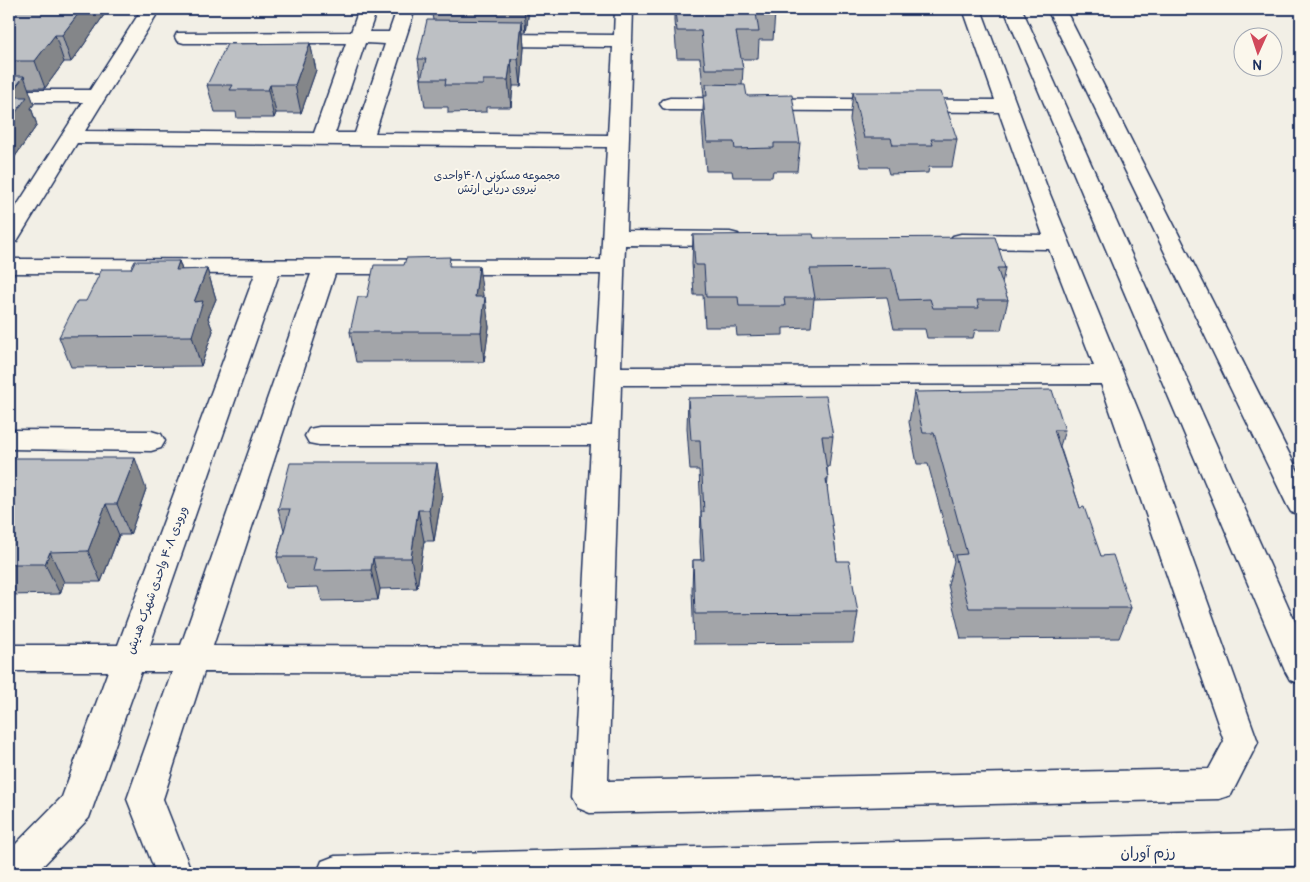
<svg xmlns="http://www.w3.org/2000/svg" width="1310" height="882" viewBox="0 0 1310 882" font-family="Pangolin,'Playpen Sans Arabic',sans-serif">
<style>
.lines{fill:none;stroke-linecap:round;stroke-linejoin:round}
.minor-casing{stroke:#1b2f5e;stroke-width:3}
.minor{fill:#fbf7ec;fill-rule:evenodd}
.wall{fill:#a3a5a9;stroke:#1b2f5e}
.shaded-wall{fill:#848689;stroke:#1b2f5e}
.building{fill:#bdc0c4;stroke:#1b2f5e}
.labels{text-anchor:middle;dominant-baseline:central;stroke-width:4;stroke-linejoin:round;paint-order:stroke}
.far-neighbourhood-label{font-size:11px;fill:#1b2f5e;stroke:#fbf7ec}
.street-label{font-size:12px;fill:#1b2f5e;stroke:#fbf7ec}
.near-street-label{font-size:15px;fill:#1b2f5e;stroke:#fbf7ec}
</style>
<rect width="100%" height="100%" fill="#f2efe6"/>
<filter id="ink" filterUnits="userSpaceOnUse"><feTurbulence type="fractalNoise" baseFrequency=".02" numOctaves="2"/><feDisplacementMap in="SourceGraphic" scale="10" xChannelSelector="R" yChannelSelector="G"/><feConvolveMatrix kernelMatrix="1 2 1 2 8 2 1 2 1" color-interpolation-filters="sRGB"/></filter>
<g filter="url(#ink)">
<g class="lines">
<g class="minor-casing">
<g id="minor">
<path d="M142 9H160L85 131 314 133 346 43H184L177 41 175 37 177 33 351 32 359 9H377L369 32H389L397 9H415L375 133 608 135 613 47 487 46 480 44 478 40 480 36 487 34 614 35 615 9H633L626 231 730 232 738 234 742 239 738 244 730 246 625 245 621 367 1094 366 1049 249 961 248 953 246 949 241 953 236 961 234 1043 235 999 112 670 110 663 108 660 104 663 100 670 98 995 100 963 9H981L1047 187 1143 422 1258 742 1231 795 1219 799 590 813 578 808 572 797 579 673 204 672 163 799 192 873H156L127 799 172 672H141L89 818 36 873H9V851L62 797 108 671H9V645H118L255 274 9 273V259L601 260 607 147 77 143 17 241 9 243V218L83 102H9V90H90ZM365 43 385 44 355 133H335ZM279 274H311L181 645H150ZM335 274H601L592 427H319L309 429 305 436 309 443 319 445H591L580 647 213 646ZM1101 384 1224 741 1209 769 608 781 621 385Z"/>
<polygon points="1004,9 1022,9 1301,635 1301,684 1290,680 1285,671"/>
<polygon points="1047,9 1065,9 1301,477 1301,515 1291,512 1287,505"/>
<polygon points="9,430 151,431 161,434 165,441 161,448 151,451 9,449"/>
<polygon points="1301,832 1301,866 1004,873 317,873 322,861 335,856"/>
</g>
</g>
<use href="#minor" class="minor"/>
</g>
<g class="wall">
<polygon points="9,9 108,9 83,46 71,62 64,62 45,88 28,88 34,104 31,108 37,125 14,158 11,158 9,161"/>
<polygon points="431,9 529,9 526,32 523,32 524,48 521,86 513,86 511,107 486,107 486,112 448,113 448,107 425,107 418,59 433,20"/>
<polygon points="674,9 774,9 775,13 773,40 759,40 758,59 741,59 743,69 742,85 747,96 800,143 797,171 773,171 772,177 733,177 732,171 706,171 702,124 704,96 700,58 677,58 674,21"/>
<polygon points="310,43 316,70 301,113 276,113 274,118 237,118 236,112 215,112 207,85"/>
<polygon points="853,92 957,139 952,167 929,167 928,173 889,174 887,167 861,167 850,120"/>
<polygon points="693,235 814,238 1005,268 1002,283 1008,300 1001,330 975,330 973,338 927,338 925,329 894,329 887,297 814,299 811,327 783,328 783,335 737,336 736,327 705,327 703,295 694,295 692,264"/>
<polygon points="179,261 182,270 207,269 216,299 208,318 213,331 201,366 71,367 59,337 86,301 131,269"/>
<polygon points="451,266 483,295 483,297 489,327 484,362 356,362 350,332 367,297"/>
<polygon points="914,392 1065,430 1060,446 1080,508 1101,556 1131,608 1119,638 961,639 948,585 954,561 928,464 917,464 909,422"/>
<polygon points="688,398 833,436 829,467 827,467 828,479 827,490 837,561 858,613 853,643 694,644 692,590 693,560 701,560 700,542 701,513 699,470 690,470 687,428"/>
<polygon points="9,458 146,489 130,535 119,535 101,582 64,582 60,594 9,595"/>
<polygon points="442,494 434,541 424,541 417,588 380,589 378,600 322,601 318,587 287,588 277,557 284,530 278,509"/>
</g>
<g class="shaded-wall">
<polygon points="82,9 108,9 83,46 71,62 62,35"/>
<polygon points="524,9 529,9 526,32"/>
<polygon points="522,21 524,48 521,86 518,59"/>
<polygon points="55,35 64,62 45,88 35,61"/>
<polygon points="310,43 316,70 301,113 295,85"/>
<polygon points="511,59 513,86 511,107 508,80"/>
<polygon points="24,76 34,104 31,108 37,125 14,158 9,144 9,96"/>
<polygon points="270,85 276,113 274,118 268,90"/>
<polygon points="9,153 11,158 9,161"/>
<polygon points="179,261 189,291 176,270"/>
<polygon points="479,266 483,295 478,327 475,297"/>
<polygon points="207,269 216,299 208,318 213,331 201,366 192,336 194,302"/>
<polygon points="485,297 489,327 484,362 481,332"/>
<polygon points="135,458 146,489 130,535 117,504"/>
<polygon points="437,463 442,494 434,541 429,510"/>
<polygon points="106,504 119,535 101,582 88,551"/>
<polygon points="418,510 424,541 417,588 411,558"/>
<polygon points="50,552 64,582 60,594 45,564"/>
<polygon points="373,558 380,589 378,600 371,570"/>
</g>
<g class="building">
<polygon points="9,9 82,9 62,35 55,35 35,61 9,61"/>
<polygon points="675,9 774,9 775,13 756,13 759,32 736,32 743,69 705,69 701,31 677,31"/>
<polygon points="427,20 522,21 518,59 511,59 508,80 483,80 483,85 445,85 446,79 421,79 426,59 418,59"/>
<polygon points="310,43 295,85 270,85 268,90 230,90 233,85 207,85 227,44"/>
<polygon points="9,76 24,76 9,96"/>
<polygon points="706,84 745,85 747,96 792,95 800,143 774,143 774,148 735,149 734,142 707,142 703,96 707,96"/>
<polygon points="853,92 941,92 957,139 931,139 933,145 893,145 891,138 864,138"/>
<polygon points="9,97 27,97 9,122"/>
<polygon points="813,234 814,238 995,237 1005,268 997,268 1008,300 977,300 979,308 933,308 930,299 899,300 891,268 810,269 815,298 784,298 785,306 739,306 738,297 706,297 704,265 695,265 693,235"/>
<polygon points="450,257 449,266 479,266 475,297 485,297 481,332 350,332 358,297 367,297 374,265 404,265 406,258"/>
<polygon points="135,261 179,261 176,270 207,269 194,302 203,301 192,336 59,337 77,301 86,301 102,269 131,269"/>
<polygon points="1052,390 1065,430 1054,430 1080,508 1084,507 1101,556 1113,555 1131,608 969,608 955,555 967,554 934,433 923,433 914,392"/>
<polygon points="826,396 833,436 822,436 828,479 826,479 837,561 849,561 858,613 695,614 693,560 704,560 701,512 704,512 700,440 691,440 688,398"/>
<polygon points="9,458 135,458 117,504 106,504 88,551 50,552 45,564 9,564"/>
<polygon points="290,463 437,463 429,510 418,510 411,558 373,558 371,570 313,571 316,557 277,557 290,509 278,509"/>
</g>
</g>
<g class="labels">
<g class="far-neighbourhood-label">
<text x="497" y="175">مجموعه مسکونی ۴۰۸واحدی<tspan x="497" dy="13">نیروی دریایی ارتش</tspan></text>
</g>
<g class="street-label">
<text transform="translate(157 580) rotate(-70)">ورودی ۴۰۸ واحدی شهرک هدیش</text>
</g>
<g class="near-street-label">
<text transform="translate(1148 853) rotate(-1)">رزم آوران</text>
</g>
</g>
<rect width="1310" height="882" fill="none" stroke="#fbf7ec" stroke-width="30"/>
<rect x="15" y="15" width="1280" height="852" fill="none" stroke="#1b2f5e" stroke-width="2" filter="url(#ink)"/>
<g transform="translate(1258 52) rotate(183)"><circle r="24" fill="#fbf7ec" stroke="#a1a7b3"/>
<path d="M0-4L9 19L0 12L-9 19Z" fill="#d1495b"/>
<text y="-8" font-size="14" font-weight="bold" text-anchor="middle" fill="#1b2f5e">N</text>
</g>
</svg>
